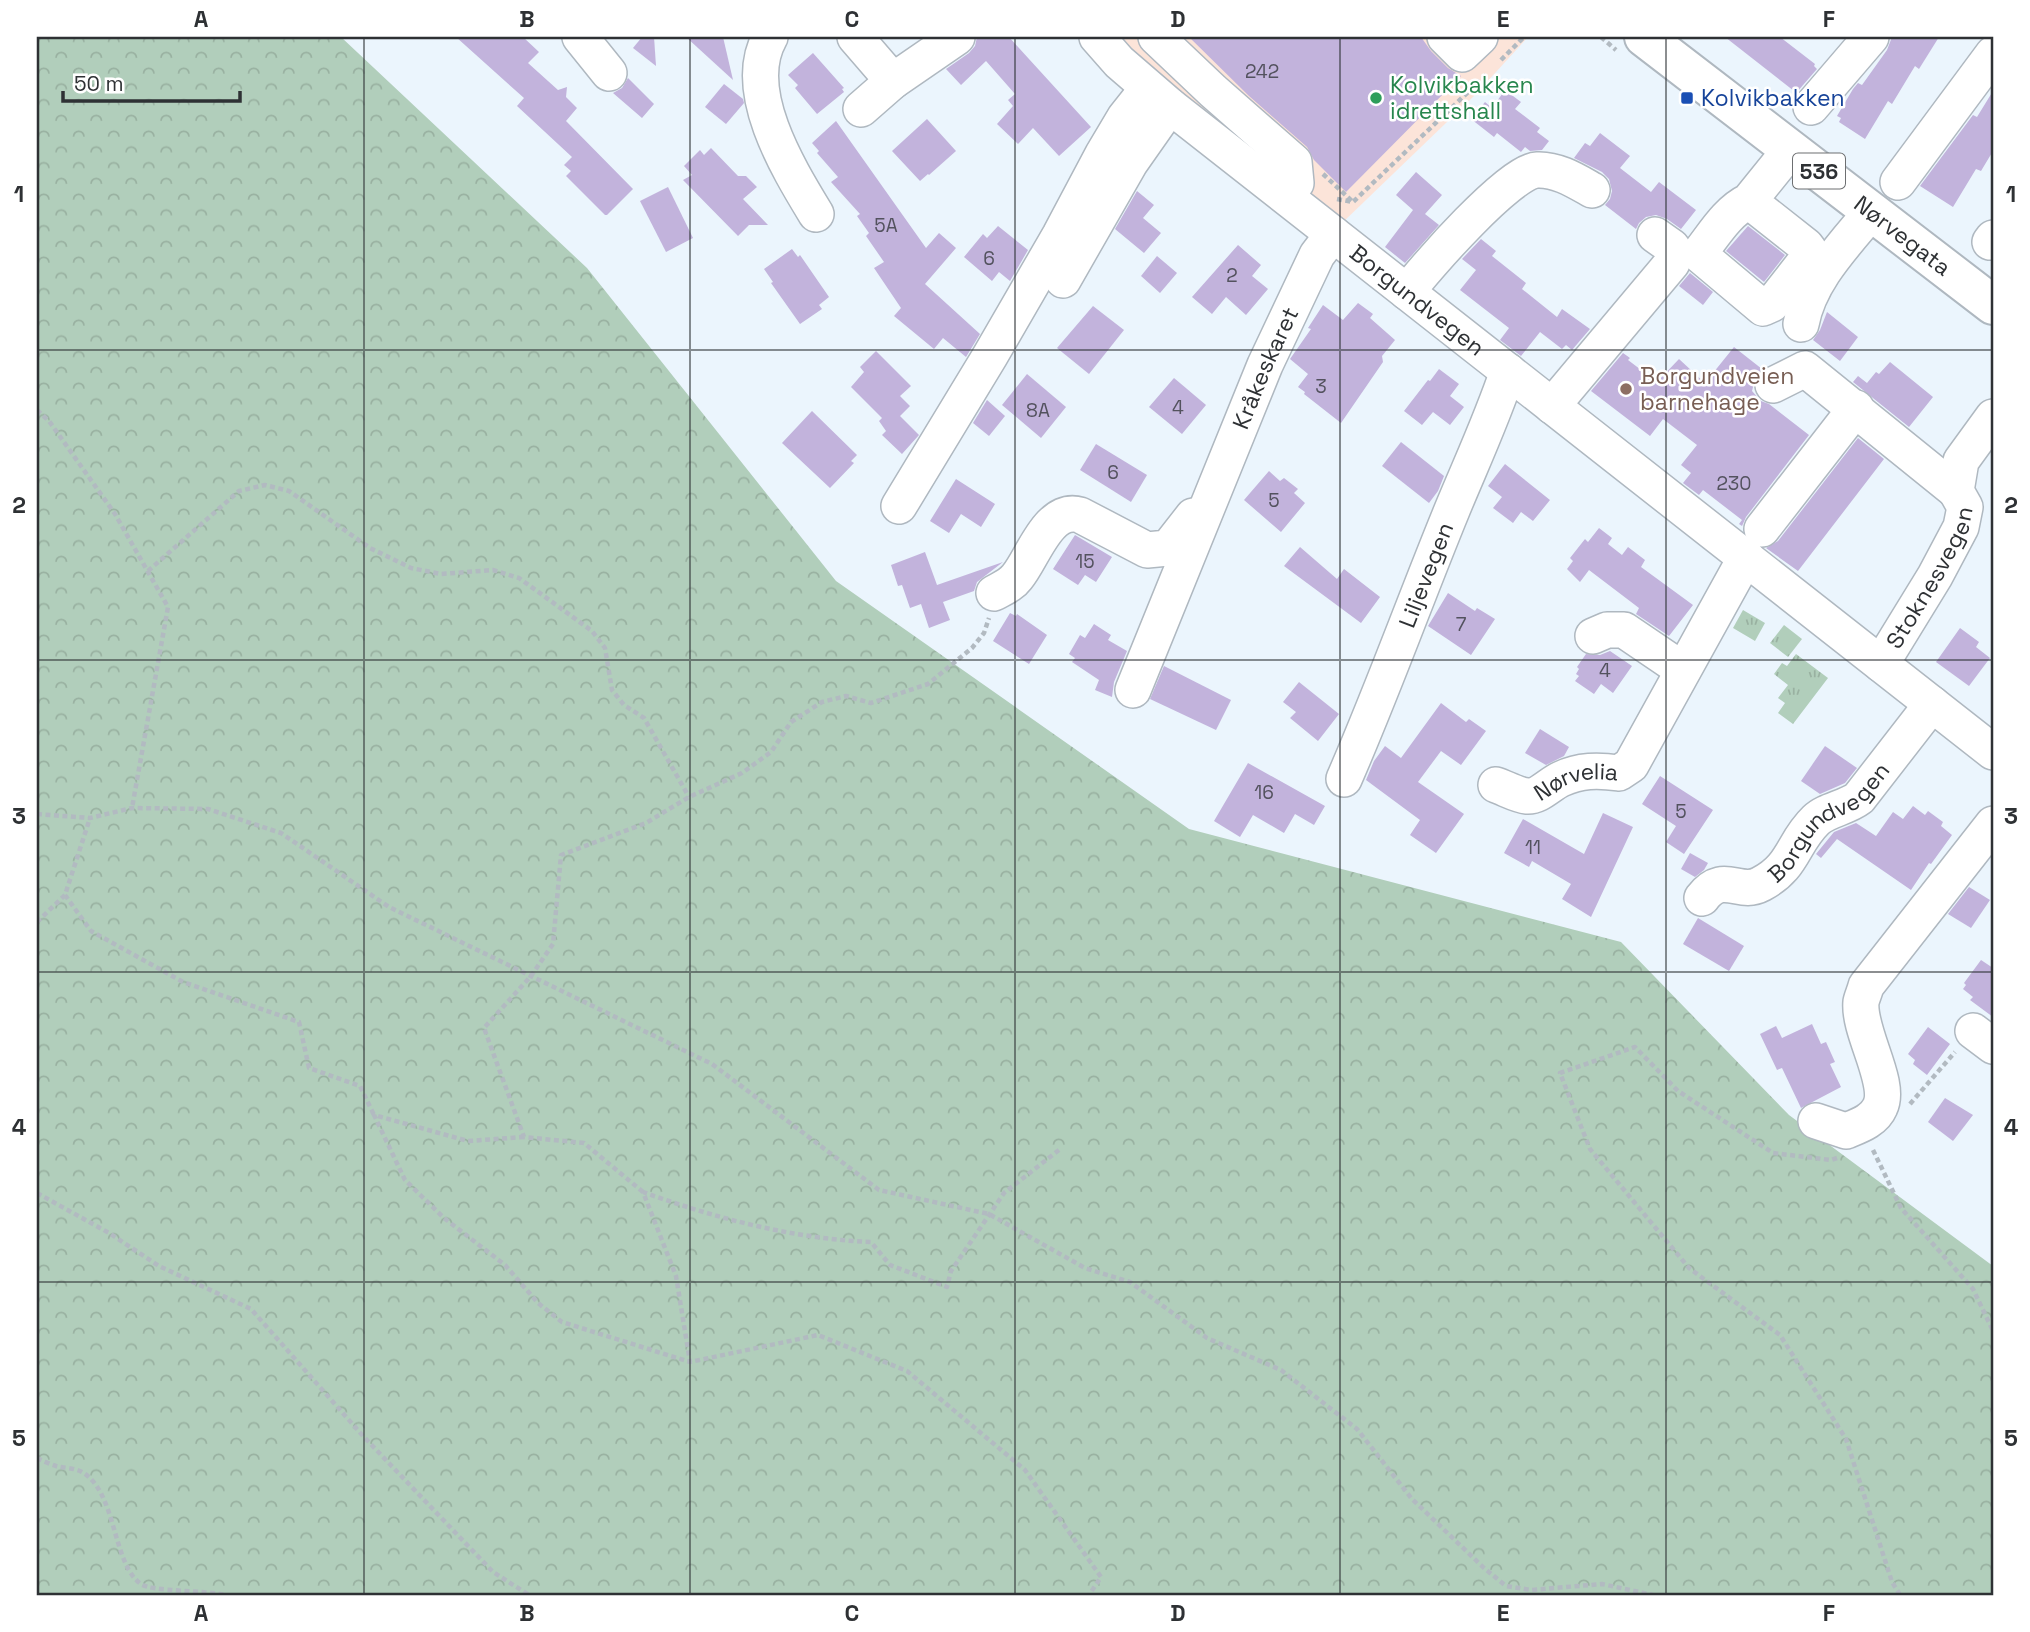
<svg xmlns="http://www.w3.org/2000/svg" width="2030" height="1632" viewBox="0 0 2030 1632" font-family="'Space Grotesk',sans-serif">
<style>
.education{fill:#fce4d9}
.forest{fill:url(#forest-crowns)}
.park{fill:url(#park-tufts)}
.building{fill:#c2b3dc}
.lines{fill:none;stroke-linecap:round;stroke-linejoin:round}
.minor-casing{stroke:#afb8c0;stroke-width:38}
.major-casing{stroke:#afb8c0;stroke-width:42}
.path{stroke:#b2bac1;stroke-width:4.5;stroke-dasharray:5 3.5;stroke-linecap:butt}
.minor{stroke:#fff;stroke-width:35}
.major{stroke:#fff;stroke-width:38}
.grid{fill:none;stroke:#2e3134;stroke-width:2;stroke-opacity:0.55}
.leisure-dot{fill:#2e9e5b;stroke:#fff;stroke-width:2.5}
.transit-dot{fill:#1a4fb4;stroke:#fff;stroke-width:2.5}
.education-dot{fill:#8d6e63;stroke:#fff;stroke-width:2.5}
.labels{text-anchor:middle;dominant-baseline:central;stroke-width:5;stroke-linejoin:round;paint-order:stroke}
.number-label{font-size:19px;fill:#53525e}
.shield{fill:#fff;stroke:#6d6f71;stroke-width:2}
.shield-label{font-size:21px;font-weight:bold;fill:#2e3134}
.leisure-label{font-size:23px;fill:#27864d;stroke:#fff;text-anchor:start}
.transit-label{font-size:23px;fill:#164399;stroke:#fff;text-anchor:start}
.street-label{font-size:23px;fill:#2e3134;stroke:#fff}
.education-label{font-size:23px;fill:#785e54;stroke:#fff;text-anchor:start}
.neatline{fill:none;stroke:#2e3134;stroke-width:2.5}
.grid-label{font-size:23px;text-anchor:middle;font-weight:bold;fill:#2e3134}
</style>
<defs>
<pattern id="forest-crowns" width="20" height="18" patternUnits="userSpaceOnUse" patternTransform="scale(1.75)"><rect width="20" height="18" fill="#b1cebb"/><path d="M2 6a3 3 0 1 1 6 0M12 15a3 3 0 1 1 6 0" fill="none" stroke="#99b1a1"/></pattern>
<pattern id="park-tufts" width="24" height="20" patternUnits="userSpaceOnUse" patternTransform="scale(1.75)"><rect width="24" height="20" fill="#b1cebb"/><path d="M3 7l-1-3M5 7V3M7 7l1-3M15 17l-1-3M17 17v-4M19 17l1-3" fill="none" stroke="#99b1a1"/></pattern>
</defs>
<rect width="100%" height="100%" fill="#ebf5fd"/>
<polygon class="education" points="1122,37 1528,37 1474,96 1340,225 1156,76"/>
<polygon class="forest" points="37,37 341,37 587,268 836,581 1189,829 1621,942 1789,1115 1993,1266 1993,1595 37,1595"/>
<g class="park">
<polygon points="1743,610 1765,623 1755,641 1733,628"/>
<polygon points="1784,625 1802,639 1788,657 1770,643"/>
<polygon points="1796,654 1828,678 1793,724 1778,713 1785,703 1778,698 1788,685 1774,674 1782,663 1787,666"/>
</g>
<g class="building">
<polygon points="456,37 523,37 539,52 528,63 558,90 567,87 566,97 577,108 566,121 633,189 607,215 605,215 566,176 571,171 564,165 572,157 517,106 524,98"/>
<polygon points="642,37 654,37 656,66 633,48"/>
<polygon points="686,37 723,37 733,80"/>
<polygon points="977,37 1009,37 1091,127 1059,156 1033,128 1018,144 997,124 1013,106 1008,100 1015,94 986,61 961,85 946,69 969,53 975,46"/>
<polygon points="1189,37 1421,37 1431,51 1448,68 1461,76 1346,192 1314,160 1307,147 1249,96"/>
<polygon points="1725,37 1780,37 1815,64 1814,66 1817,69 1797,92 1794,91"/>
<polygon points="1892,37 1939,37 1919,69 1915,66 1892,104 1888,101 1865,139 1839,122 1841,118 1837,116 1853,89 1858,83 1862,85 1887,50"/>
<polygon points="813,53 844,88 842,89 844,92 817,114 795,88 798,85 788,75"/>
<polygon points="628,78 654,104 642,118 613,93 622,88"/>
<polygon points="724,84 743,99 744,103 726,124 705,107"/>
<polygon points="1505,90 1521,102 1515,109 1540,128 1537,132 1549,141 1542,150 1530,151 1525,147 1521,152 1497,133 1494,137 1471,119 1485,102 1492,108"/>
<polygon points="1993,91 1993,151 1981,171 1976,169 1953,207 1920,186 1973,115 1977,117"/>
<polygon points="927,119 956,151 929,175 928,174 920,181 892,151"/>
<polygon points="836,121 926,248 939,233 956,248 925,284 980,334 966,357 943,338 934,349 894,316 901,308 874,268 884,262 866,236 869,233 857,216 860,214 831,182 838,177 817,153 819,151 812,143"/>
<polygon points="1600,133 1630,156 1620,168 1651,192 1659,182 1696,210 1681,229 1667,219 1656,215 1646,217 1639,223 1636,229 1605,205 1610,199 1612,191 1609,179 1602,172 1574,158 1585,143 1590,146"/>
<polygon points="711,148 738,176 746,176 757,187 743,199 768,225 749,225 738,236 683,180 692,175 684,166 700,150 704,155"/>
<polygon points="1416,172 1442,195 1425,214 1439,225 1405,263 1385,247 1413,210 1396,195"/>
<polygon points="668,187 693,238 666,252 640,201"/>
<polygon points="1137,191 1154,205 1143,218 1161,233 1144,253 1115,229"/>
<polygon points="998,226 1028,250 1010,281 999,272 992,281 964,257 983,234 987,238"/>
<polygon points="1748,226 1785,255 1764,282 1726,251"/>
<polygon points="1481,239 1496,251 1492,256 1526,283 1522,289 1557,317 1562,309 1590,329 1572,350 1566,345 1562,349 1540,332 1521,356 1500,340 1509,328 1460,290 1476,270 1462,259"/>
<polygon points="1238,245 1261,265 1252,276 1268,289 1246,315 1226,297 1212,314 1192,297"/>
<polygon points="792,249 798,257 800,255 829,297 819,305 822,309 800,324 771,283 773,282 764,269"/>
<polygon points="1157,256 1177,273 1160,293 1141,276"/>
<polygon points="1690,273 1713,292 1703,305 1679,286"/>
<polygon points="1358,303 1373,314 1370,318 1395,340 1382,356 1383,362 1341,423 1304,394 1305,392 1298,387 1308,374 1290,359 1311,329 1308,328 1323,305 1343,320"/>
<polygon points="1093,306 1124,330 1089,374 1057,348"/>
<polygon points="1827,312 1858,337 1840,361 1813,340 1820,330"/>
<polygon points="1734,347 1762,369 1756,375 1752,391 1761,401 1769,404 1809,435 1746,517 1742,526 1739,524 1742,520 1703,490 1699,495 1683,483 1691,473 1681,465 1697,445 1663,419 1650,436 1591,391 1623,353 1630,358 1628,360 1657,382 1679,359 1705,383"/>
<polygon points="876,351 911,386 900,396 910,406 900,416 919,435 902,454 882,435 886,431 879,421 882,418 851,387 864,372 860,367"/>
<polygon points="1890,362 1933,397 1909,427 1853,382 1858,376 1867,383 1876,372 1879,374"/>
<polygon points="1439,369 1459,384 1450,396 1464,407 1450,425 1433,412 1422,425 1404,411 1428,380 1430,381"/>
<polygon points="1027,374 1066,407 1041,438 1002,405"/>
<polygon points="1174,378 1206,405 1182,434 1149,407"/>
<polygon points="987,400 1005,416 989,436 973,423"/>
<polygon points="812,411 857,455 851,461 854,463 830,488 782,443"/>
<polygon points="1858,438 1884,459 1798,571 1766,548 1778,541"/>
<polygon points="1401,442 1444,476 1438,491 1429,503 1382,466"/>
<polygon points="1096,444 1147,475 1131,502 1080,470"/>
<polygon points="1505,464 1550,500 1533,521 1521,512 1513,523 1493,508 1502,497 1488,486"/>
<polygon points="1269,471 1280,481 1284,478 1298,489 1294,493 1305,503 1281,532 1244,500"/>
<polygon points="956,479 995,504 981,527 961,514 949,533 930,521"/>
<polygon points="1599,528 1612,538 1608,544 1622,555 1628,547 1645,560 1641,567 1693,605 1669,636 1636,614 1639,608 1589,570 1580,582 1567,569 1573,561 1570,558 1585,539 1588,542"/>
<polygon points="1075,535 1112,557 1096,582 1085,575 1078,585 1053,569"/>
<polygon points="1300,547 1337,579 1344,569 1380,597 1361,623 1284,566"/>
<polygon points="925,552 937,585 1003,562 977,582 974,591 943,602 950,620 929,628 921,604 910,608 902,585 898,586 891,565"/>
<polygon points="1448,593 1475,611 1477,608 1495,619 1471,655 1428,626"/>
<polygon points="1010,613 1016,616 1017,614 1047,635 1029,664 993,641"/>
<polygon points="1094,624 1111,635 1108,640 1127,651 1114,682 1112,697 1095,690 1099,680 1072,662 1075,658 1069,654 1080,635 1085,638"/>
<polygon points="1960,628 1979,642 1976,647 1990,658 1969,686 1936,662"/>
<polygon points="1610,651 1632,666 1613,693 1601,684 1594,694 1575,681 1579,676 1576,674 1579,669 1577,667 1586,654 1600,655"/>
<polygon points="1164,666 1231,700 1216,730 1150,699"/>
<polygon points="1299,682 1339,714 1318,741 1290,718 1296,712 1283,702"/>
<polygon points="1441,703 1466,722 1469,719 1486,731 1461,765 1441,751 1418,782 1464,814 1436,853 1410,835 1420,820 1366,780 1374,761 1385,746 1401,758"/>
<polygon points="1540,729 1569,747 1564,756 1546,765 1525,753"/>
<polygon points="1825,746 1857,768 1845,783 1820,794 1801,781"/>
<polygon points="1248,763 1325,806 1314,825 1295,814 1284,833 1253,815 1240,837 1214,821"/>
<polygon points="1660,776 1713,810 1684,854 1666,842 1676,826 1642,804"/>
<polygon points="1913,806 1925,815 1928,811 1943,822 1941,826 1952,835 1931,864 1929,863 1911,890 1837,839 1821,858 1816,854 1834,832 1856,823 1876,836 1893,812 1903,819"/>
<polygon points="1603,813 1633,827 1591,917 1562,899 1571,884 1532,861 1529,867 1504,853 1523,819 1584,854"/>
<polygon points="1690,853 1708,863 1704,870 1695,877 1681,869"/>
<polygon points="1969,887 1990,900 1971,928 1948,914"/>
<polygon points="1698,918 1744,946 1729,971 1683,944"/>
<polygon points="1981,960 1993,968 1993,1017 1970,1000 1973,997 1963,989 1966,985 1964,983"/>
<polygon points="1812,1024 1821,1044 1826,1042 1835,1062 1830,1064 1841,1087 1801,1108 1782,1068 1777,1070 1760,1034 1776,1026 1782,1038"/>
<polygon points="1928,1027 1950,1044 1927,1075 1913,1064 1915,1060 1908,1054"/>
<polygon points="1945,1098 1973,1115 1953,1141 1928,1122"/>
</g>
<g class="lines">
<g class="minor-casing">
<g id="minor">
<polyline points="580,37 609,73"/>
<path d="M770 37C740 90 788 168 816 214"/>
<polyline points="855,37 893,81"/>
<path id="s1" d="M1097 37 1119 62 1170 106 1993 752"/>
<polyline points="1156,37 1213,91 1294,162 1296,183 1286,196"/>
<polyline points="1445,37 1462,54 1480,37"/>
<polyline points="1811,107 1871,37"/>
<polyline points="861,109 893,81 957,37"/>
<polyline points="1898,182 1993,54"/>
<path d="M1749 201C1728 211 1715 233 1701 251V256L1763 308 1772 304 1808 258 1809 250 1806 246 1749 201 1791 149"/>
<polyline points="1990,242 1993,238"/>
<polyline points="1063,280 1130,163 1170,106"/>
<path d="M1407 292C1425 268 1510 171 1537 170 1557 169 1576 181 1592 190"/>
<path d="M1801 324C1809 280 1844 245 1872 211"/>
<polyline points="1773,385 1805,369 1956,491"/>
<polyline points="1552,406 1672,263 1676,254 1672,247 1655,235"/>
<polyline points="899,506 990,356 1060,235 1103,154 1125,117 1148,88"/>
<polyline points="1762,529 1856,408"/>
<path d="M994 593C1003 588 1011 585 1017 577 1033 558 1048 506 1080 515L1147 550 1168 548 1193 516"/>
<polyline points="1593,636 1607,630 1624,630 1683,670"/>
<path id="s2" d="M1881 664 1935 576 1961 527 1965 507 1956 491 1961 461 1993 417"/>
<path id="s3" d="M1133 690 1265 365 1317 255 1333 234"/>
<path id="s4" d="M1344 779C1383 690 1415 600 1452 510 1471 464 1492 419 1508 371"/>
<path id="s5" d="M1496 785C1505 788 1517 795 1527 796 1539 797 1550 784 1561 779 1580 770 1598 770 1619 773L1631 765 1746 557"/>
<path id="s6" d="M1702 898C1723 870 1739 896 1761 884 1794 867 1792 843 1816 820 1826 810 1846 808 1859 798L1932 704"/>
<polyline points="1973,1031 1993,1046"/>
<path d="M1816 1121 1846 1131C1858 1126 1874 1121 1880 1107 1892 1083 1858 1032 1861 1002 1862 997 1865 991 1866 986L1993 824"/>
</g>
</g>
<g class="major-casing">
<g id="major">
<path id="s7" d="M1644 37 1993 305"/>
</g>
</g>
<g class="path">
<polyline points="1601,37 1616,50"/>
<polyline points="1501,60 1524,37"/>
<polyline points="1323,174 1352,201"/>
<polyline points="1337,199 1353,202 1487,74"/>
<polyline points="37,410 49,421 115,514 168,607 132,808"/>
<polyline points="148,571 239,491 265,485 289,491 370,548 411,568 441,574 493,570 519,578 592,631 605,648 612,690 624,705 644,718 689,797"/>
<polyline points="37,814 90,818 132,808 208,809 281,833 389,907 712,1064 879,1190 989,1214 1085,1268 1130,1282 1207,1338 1281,1370 1357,1429 1412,1499 1484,1568 1506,1586 1531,1590 1602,1584 1653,1595"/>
<polyline points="65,895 91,931 183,982 299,1022 309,1068 360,1086 374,1115"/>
<polyline points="37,922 65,895 90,818"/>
<polyline points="1910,1104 1955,1052"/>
<polyline points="524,1137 468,1141 374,1115 405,1180 444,1218 505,1265 538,1303 562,1322 690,1362"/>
<path d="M1059 1150 1004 1193 951 1271 947 1287 890 1265 871 1242C794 1239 715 1218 643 1192L676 1276 690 1362 818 1335 907 1371 1025 1470 1101 1577 1089 1595"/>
<polyline points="1873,1150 1901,1208 1973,1289 1993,1331"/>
<polyline points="1837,1158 1831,1160 1773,1153 1678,1091 1635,1047 1560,1073 1590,1149 1689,1268 1780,1335 1846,1439 1892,1582 1900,1595"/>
<polyline points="643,1192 584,1143 524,1137 484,1028 531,976 553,944 561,855 646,823 689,797 742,773 771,752 791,722 822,702 846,696 871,703 928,684 972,648 984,633 989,618"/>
<polyline points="37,1193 109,1233 159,1266 251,1309 363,1436 493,1572 529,1595"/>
<path d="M37 1458C43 1461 50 1464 56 1466 64 1468 75 1468 82 1472 117 1492 112 1564 141 1584 152 1592 206 1590 225 1595"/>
</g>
<use href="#minor" class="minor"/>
<use href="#major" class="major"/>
</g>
<path class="grid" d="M364 37V1595M690 37V1595M1015 37V1595M1340 37V1595M1666 37V1595M37 350H1993M37 660H1993M37 972H1993M37 1282H1993"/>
<circle class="leisure-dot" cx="1376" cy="98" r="7"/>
<rect class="transit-dot" x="1680" y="91" width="14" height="14" rx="3.5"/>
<circle class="education-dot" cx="1626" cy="389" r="7"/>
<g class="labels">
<g class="number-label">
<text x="1262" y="71">242</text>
<text x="886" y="225">5A</text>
<text x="989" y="258">6</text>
<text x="1232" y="275">2</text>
<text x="1321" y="386">3</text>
<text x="1178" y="407">4</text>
<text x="1038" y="410">8A</text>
<text x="1113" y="472">6</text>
<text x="1734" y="483">230</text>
<text x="1274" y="500">5</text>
<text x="1085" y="561">15</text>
<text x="1461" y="624">7</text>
<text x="1605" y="670">4</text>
<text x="1264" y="792">16</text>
<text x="1681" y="811">5</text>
<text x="1533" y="847">11</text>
</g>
<rect class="shield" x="1793" y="153.5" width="52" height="35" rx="5"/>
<g class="shield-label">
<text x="1819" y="171">536</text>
</g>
<g class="leisure-label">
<text x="1390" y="85">Kolvikbakken<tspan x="1390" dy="26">idrettshall</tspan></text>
</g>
<g class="transit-label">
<text x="1701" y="98">Kolvikbakken</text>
</g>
<g class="street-label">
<text stroke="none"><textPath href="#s7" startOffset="326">Nørvegata</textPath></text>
<text stroke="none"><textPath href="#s1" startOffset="415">Borgundvegen</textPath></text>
<text stroke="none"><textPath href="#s3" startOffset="348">Kråkeskaret</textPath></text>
<text stroke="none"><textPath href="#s4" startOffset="220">Liljevegen</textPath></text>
<text stroke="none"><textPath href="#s2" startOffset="100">Stoknesvegen</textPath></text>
<text stroke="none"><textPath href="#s5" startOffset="86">Nørvelia</textPath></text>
<text stroke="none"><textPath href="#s6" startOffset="158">Borgundvegen</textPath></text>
</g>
<g class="education-label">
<text x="1640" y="376">Borgundveien<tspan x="1640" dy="26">barnehage</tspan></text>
</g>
</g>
<rect width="2030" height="1632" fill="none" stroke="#ffffff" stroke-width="77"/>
<path d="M63 91v10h177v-10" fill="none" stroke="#2e3134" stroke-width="3.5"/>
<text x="74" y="91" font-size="21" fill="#2e3134" stroke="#ffffff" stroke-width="5" paint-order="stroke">50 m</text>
<rect x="38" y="38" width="1954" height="1556" class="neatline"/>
<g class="grid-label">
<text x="201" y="27">A</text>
<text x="527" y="27">B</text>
<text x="852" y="27">C</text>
<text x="1178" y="27">D</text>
<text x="1503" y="27">E</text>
<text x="1829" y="27">F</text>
<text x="19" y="202">1</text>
<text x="2011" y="202">1</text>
<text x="19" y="513">2</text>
<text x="2011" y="513">2</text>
<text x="19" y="824">3</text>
<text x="2011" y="824">3</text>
<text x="19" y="1135">4</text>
<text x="2011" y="1135">4</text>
<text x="19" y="1446">5</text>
<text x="2011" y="1446">5</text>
<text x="201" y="1621">A</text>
<text x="527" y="1621">B</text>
<text x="852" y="1621">C</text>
<text x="1178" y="1621">D</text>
<text x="1503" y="1621">E</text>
<text x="1829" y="1621">F</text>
</g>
</svg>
